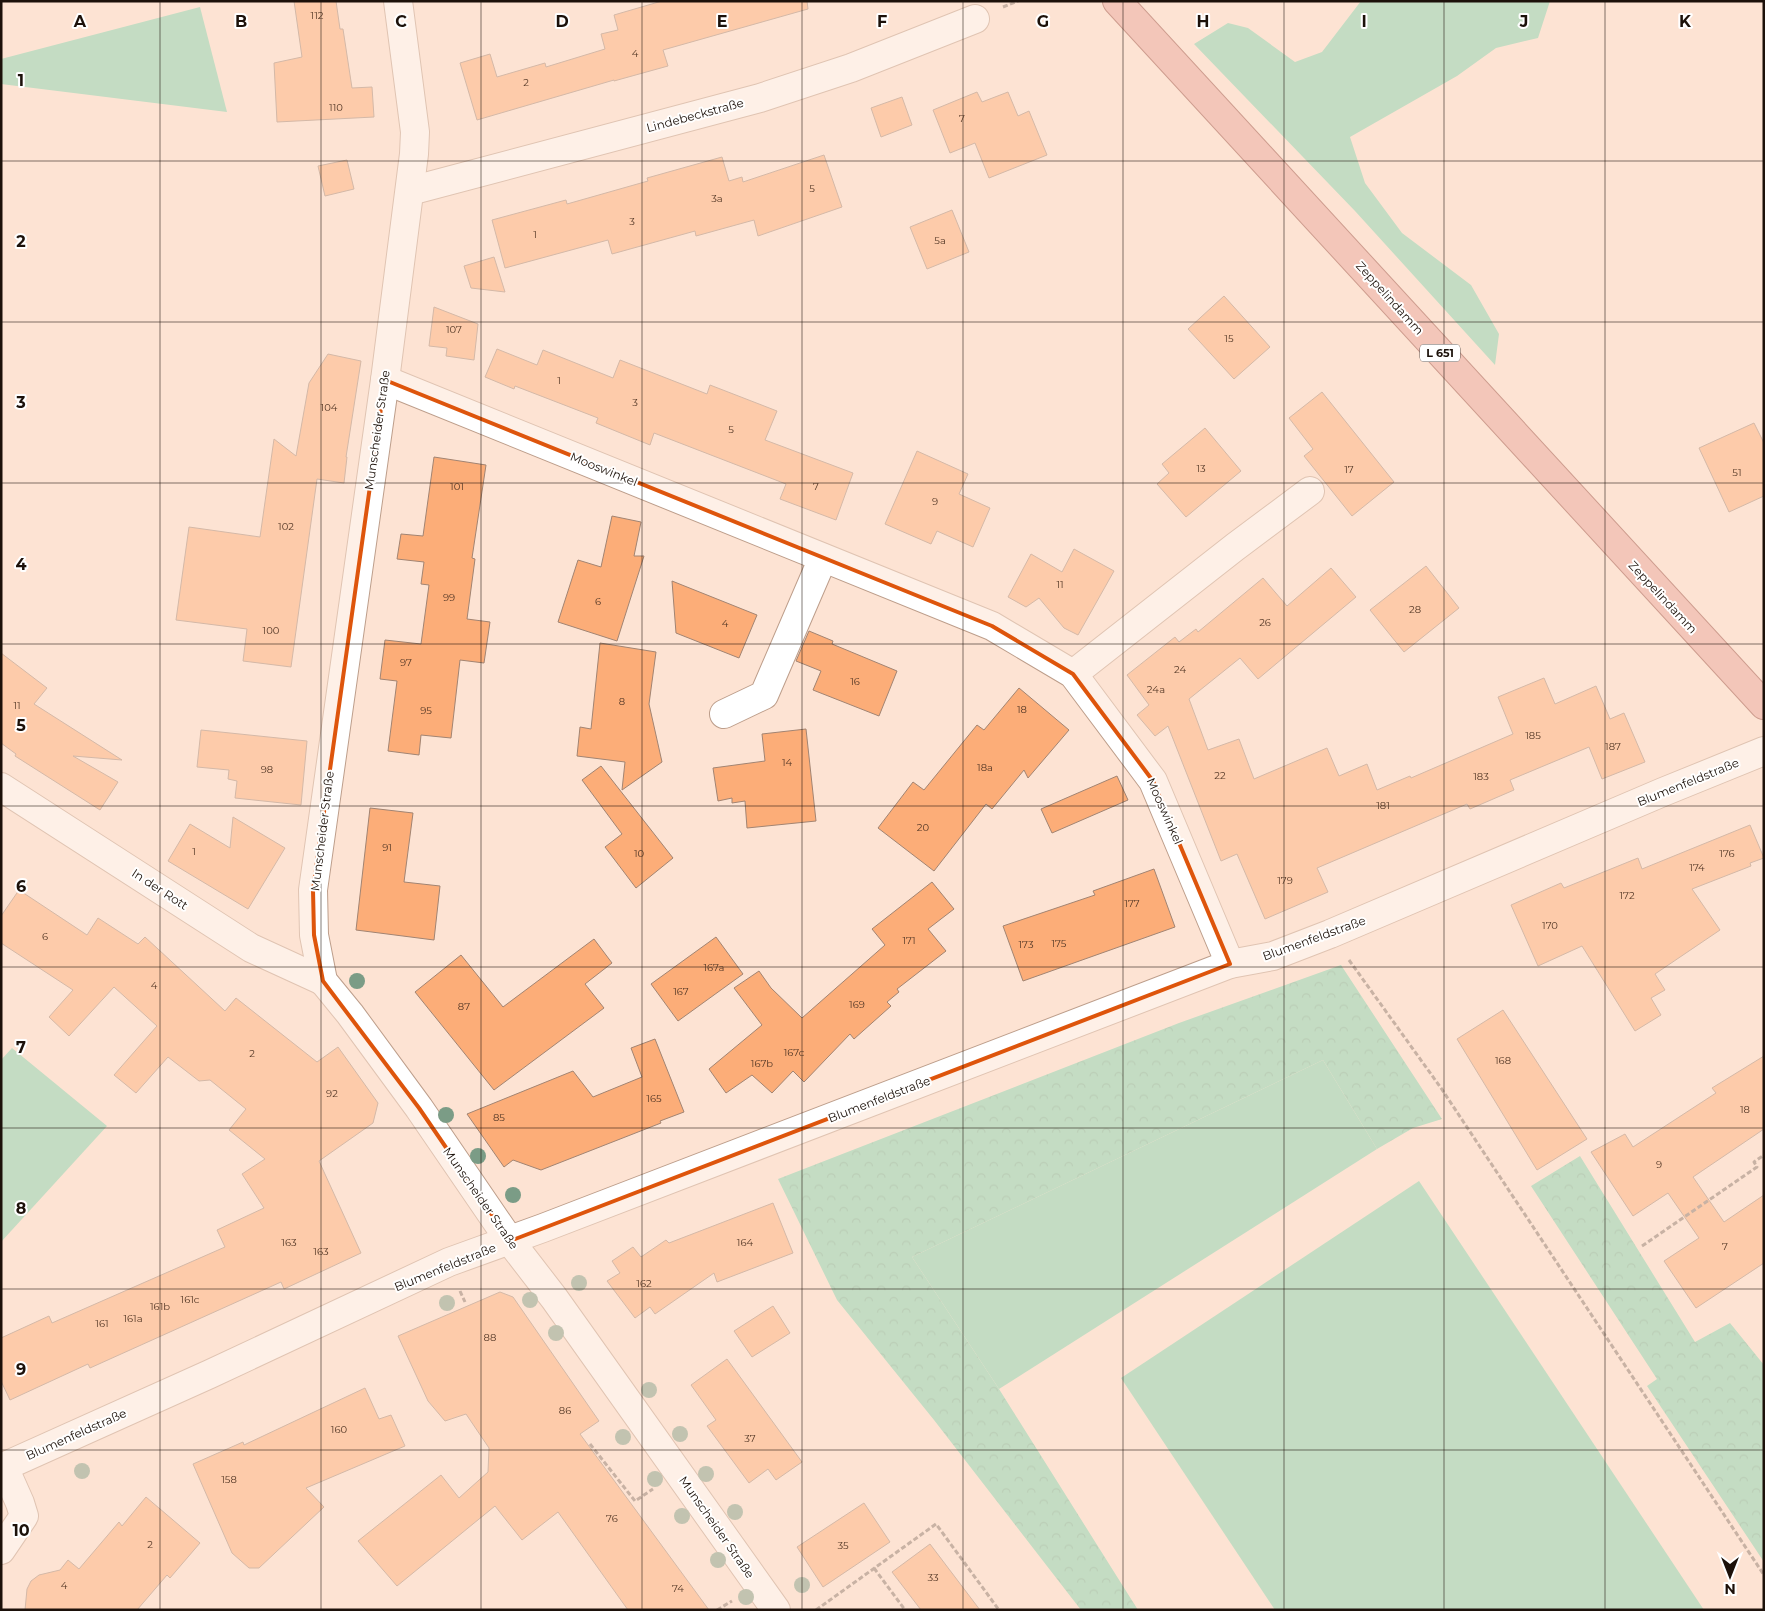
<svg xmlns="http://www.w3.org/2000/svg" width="1765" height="1611" viewBox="0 0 1765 1611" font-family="Montserrat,sans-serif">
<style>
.green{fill:#7ed3af}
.forest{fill:url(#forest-crowns)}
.building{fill:#fcad78;stroke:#a28472}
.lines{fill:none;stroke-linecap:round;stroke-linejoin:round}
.minor-casing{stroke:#bd9e8b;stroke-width:30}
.tertiary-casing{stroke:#bd9e8b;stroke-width:30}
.primary-casing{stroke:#94473b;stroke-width:30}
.path{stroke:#88756a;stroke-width:3;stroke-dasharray:5 2.5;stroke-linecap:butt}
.minor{stroke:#fff;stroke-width:28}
.tertiary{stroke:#fff;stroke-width:28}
.primary{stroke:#e6a29a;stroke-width:28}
.tree{fill:#7b9c86}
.marked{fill:none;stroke:#de550c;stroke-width:4;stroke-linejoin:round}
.grid{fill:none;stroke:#1c110a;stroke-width:1;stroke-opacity:0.55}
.labels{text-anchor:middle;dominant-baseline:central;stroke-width:4;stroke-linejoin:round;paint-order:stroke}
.number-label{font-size:10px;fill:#543826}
.shield{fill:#fff;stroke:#605854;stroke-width:1}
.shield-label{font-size:11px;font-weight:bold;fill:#1c110a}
.street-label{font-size:12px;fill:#1c110a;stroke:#fff}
.grid-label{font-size:16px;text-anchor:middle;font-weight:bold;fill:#1c110a;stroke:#fff;stroke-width:4;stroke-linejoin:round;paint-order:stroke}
</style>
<defs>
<pattern id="forest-crowns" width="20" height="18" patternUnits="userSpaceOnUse" patternTransform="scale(1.25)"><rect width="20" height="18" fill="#7ed3af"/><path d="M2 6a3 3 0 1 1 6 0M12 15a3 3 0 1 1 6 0" fill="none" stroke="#6cb495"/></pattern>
</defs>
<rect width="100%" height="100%" fill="#fde3d3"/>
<g class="green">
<polygon points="1361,1 1550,1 1538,38 1496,48 1457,76 1350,137 1365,183 1402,233 1471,285 1499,334 1495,365 1355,211 1194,44 1228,23 1248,28 1295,62 1322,52"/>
<polygon points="200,7 227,112 1,84 1,59"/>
<polygon points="12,1048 107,1126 1,1242 1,1060"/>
<polygon points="1323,1060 1377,1149 999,1389 912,1257"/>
<polygon points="1419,1181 1704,1610 1275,1610 1121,1378"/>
</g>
<g class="forest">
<polygon points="1341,965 1442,1119 1413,1128 1377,1149 1323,1060 912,1257 999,1389 1138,1610 1081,1610 934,1420 837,1300 778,1179 1179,1023"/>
<polygon points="1580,1156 1695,1342 1730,1323 1764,1365 1764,1562 1647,1386 1657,1379 1531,1186"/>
</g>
<g class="building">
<polygon points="294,1 336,1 340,29 343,29 352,88 372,87 374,117 277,122 274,63 302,57"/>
<polygon points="662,1 807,1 808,9 663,50 668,66 614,81 614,80 477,120 460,63 490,54 497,77 545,63 546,67 605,49 601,34 618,30 614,15"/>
<polygon points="977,92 982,102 1008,92 1018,116 1029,111 1047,155 989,178 975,143 950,153 933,110"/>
<polygon points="902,97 912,125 881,137 871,108"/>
<polygon points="824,155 842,207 758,236 754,220 696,236 695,231 612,254 608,240 505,268 492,220 566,200 567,204 648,181 647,178 722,157 729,181 742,177 743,182"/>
<polygon points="347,160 354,189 325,196 318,166"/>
<polygon points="952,210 969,252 927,269 910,227"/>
<polygon points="494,257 505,292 471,288 464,266"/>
<polygon points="1224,296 1270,347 1234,379 1188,329"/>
<polygon points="434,307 478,324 474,360 446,356 447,348 429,346"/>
<polygon points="497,349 537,365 543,350 613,378 620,360 707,394 710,385 777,411 765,440 853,473 836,520 780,499 786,484 654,433 650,445 596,423 598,418 515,386 514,389 485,377"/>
<polygon points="328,354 361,361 346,457 347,457 344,483 317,479 291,667 243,661 247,629 176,620 189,527 260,537 274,439 296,456 309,383"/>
<polygon points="1322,392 1394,482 1352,516 1304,456 1313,449 1289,418"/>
<polygon points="1754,423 1764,443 1764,496 1729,512 1699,448"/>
<polygon points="1205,428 1241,471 1186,517 1157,484 1169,473 1162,464"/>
<polygon points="917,451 968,474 959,494 990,508 973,547 937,531 931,544 885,524"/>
<polygon points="434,457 486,465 472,558 475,559 467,619 490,622 484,663 460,660 451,738 421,735 419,755 388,751 397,681 380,679 385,640 421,644 429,585 421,584 424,562 397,559 401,534 423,536"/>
<polygon points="612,516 641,522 634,556 644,556 617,641 558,622 578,560 601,567"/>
<polygon points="1074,549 1114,571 1078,635 1064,628 1039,598 1026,607 1008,597 1031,554 1062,572"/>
<polygon points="1426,566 1459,608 1404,652 1370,610"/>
<polygon points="1331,568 1356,597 1258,679 1240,658 1189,699 1208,750 1239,739 1254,779 1327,748 1339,776 1367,764 1377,790 1410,776 1411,778 1513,734 1498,697 1544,678 1555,704 1596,686 1610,719 1624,713 1645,762 1602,779 1589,747 1510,780 1514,790 1470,809 1467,804 1317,868 1328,892 1265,919 1237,854 1221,861 1168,726 1155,736 1137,715 1149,705 1127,675 1175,637 1179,642 1196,629 1198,632 1263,578 1287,606"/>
<polygon points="672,581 757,615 739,658 676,633"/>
<polygon points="809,631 833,641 832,644 897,671 879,716 813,690 821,671 796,661"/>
<polygon points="600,643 656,652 649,704 662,762 622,790 625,762 577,756 580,727 591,729"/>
<polygon points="1,653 47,688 34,704 122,760 73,756 118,782 100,810 15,756 16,754 1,743"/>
<polygon points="1019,688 1069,730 1028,778 1024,770 992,809 986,804 934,871 878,828 913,782 924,790 977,725 984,730"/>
<polygon points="806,729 816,821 747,828 745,801 732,803 732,798 718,801 713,768 765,761 762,734"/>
<polygon points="201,730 307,741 301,805 235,798 237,781 228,779 229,770 197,767"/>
<polygon points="601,766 673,858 636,888 605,847 622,834 582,780"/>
<polygon points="1117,776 1128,800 1052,833 1041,809"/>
<polygon points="370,808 413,813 404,882 440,886 434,940 356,930"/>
<polygon points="233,817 285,848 248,909 168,861 190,824 230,848"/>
<polygon points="1750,825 1764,858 1750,863 1751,866 1692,889 1720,930 1655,974 1665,990 1651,998 1661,1015 1635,1031 1582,946 1538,966 1511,905 1561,883 1564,888 1638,858 1642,869"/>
<polygon points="1154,869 1175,927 1023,981 1003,926 1095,895 1093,891"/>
<polygon points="932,882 954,909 928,929 946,951 897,989 899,992 887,1002 891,1006 854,1039 850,1034 804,1082 793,1071 772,1093 752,1075 726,1093 709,1069 762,1025 734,988 759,971 771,988 802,1018 885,945 872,929"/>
<polygon points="19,890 87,935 98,918 138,944 145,937 225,1011 236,998 317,1062 338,1047 378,1103 373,1123 319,1161 361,1253 284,1289 281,1282 90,1368 88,1364 10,1400 1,1381 1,1338 49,1316 52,1323 225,1247 217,1230 264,1208 242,1174 265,1159 229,1130 246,1109 210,1080 199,1081 168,1057 136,1093 114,1075 157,1026 114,987 69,1036 49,1017 73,990 1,943 1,916"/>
<polygon points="716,937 743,974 678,1021 651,984"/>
<polygon points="594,939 612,963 585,984 604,1008 494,1090 415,992 461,955 503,1007"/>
<polygon points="1503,1010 1587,1139 1537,1170 1457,1039"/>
<polygon points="655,1039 684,1112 660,1121 661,1123 541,1170 513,1160 504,1167 467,1114 573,1071 593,1097 642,1077 631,1048"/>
<polygon points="1764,1056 1764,1129 1693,1177 1724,1222 1764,1195 1764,1263 1696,1308 1664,1261 1699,1238 1668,1193 1633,1216 1591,1152 1625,1134 1633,1147 1716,1093 1712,1088"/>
<polygon points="773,1203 793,1253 717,1282 714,1273 655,1314 650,1307 635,1318 607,1281 620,1273 612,1261 633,1247 641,1257 666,1240 669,1243"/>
<polygon points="500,1292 513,1297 599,1421 580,1434 709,1610 628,1610 558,1512 522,1540 495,1506 397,1586 358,1541 441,1475 459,1498 488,1472 489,1448 466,1414 445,1421 428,1401 398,1336"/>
<polygon points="773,1306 790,1333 752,1357 734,1331"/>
<polygon points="727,1359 802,1462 776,1480 768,1469 749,1483 707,1426 716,1420 691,1385"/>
<polygon points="365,1388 379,1419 391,1415 405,1446 306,1488 324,1507 259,1568 249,1568 232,1553 193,1464 243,1442 244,1445"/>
<polygon points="146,1497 200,1543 170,1578 167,1575 137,1610 25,1610 27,1589 31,1581 39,1575 60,1570 68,1560 79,1569 119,1522 122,1526"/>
<polygon points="864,1503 890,1542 823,1587 797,1547"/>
<polygon points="930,1544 980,1610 921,1610 892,1572"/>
</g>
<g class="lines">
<g class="minor-casing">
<g id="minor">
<polyline points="410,191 760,98 851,68 975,19"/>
<polyline points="385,380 992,626 1073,674 1153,781 1230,964"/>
<polyline points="1073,674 1235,547 1310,491"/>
<polyline points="724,714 764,695 823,558"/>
<polyline points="1,787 251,948 323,981"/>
<polyline points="1,1468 210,1374 449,1262 543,1228 1230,964 1273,956 1330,934 1663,792 1764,751"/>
<polyline points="1,1550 24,1516 20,1503 4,1467"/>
</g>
</g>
<g class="tertiary-casing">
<polyline id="tertiary" points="398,1 415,132 414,154 385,380 313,890 314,935 323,981 350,1014 419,1108 510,1241 554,1298 776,1610"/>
</g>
<g class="primary-casing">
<polyline id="primary" points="1117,1 1764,705"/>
</g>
<g class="path">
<polyline points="1003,7 1018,1"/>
<polyline points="1349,960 1441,1088 1764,1575"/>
<polyline points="1642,1246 1757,1167 1754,1162 1764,1155"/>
<polyline points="460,1291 465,1302"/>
<polyline points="590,1444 635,1501 653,1489"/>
<polyline points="874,1568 905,1610"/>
<polyline points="717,1610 732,1601"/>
<polyline points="816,1610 936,1524 999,1610"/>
</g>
<use href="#minor" class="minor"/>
<use href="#tertiary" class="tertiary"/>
<use href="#primary" class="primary"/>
</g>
<g class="tree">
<circle cx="357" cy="981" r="8"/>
<circle cx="446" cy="1115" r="8"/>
<circle cx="478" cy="1156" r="8"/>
<circle cx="513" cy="1195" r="8"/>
<circle cx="579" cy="1283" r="8"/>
<circle cx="530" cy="1300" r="8"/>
<circle cx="447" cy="1303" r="8"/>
<circle cx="556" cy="1333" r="8"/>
<circle cx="649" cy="1390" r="8"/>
<circle cx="680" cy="1434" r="8"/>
<circle cx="623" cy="1437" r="8"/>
<circle cx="82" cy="1471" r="8"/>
<circle cx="706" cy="1474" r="8"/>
<circle cx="655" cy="1479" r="8"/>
<circle cx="735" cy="1512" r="8"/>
<circle cx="682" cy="1516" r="8"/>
<circle cx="718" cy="1560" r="8"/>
<circle cx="802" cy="1585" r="8"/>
<circle cx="746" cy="1597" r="8"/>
</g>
<path d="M0 0H1765V1611H0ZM385 380 992 626 1073 674 1153 781 1230 964 510 1241 419 1108 323 981 314 935 313 890Z" fill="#fde3d3" fill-opacity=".55" fill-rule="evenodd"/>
<path class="marked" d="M385 380 992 626 1073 674 1153 781 1230 964 510 1241 419 1108 323 981 314 935 313 890Z"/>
<path class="grid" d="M160 1V1610M321 1V1610M481 1V1610M642 1V1610M802 1V1610M963 1V1610M1123 1V1610M1284 1V1610M1444 1V1610M1605 1V1610M1 161H1764M1 322H1764M1 483H1764M1 644H1764M1 806H1764M1 967H1764M1 1128H1764M1 1289H1764M1 1450H1764"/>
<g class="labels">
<g class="number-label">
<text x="317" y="15">112</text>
<text x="635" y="53">4</text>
<text x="526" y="82">2</text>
<text x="336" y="107">110</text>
<text x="962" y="118">7</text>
<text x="812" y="188">5</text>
<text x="717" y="198">3a</text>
<text x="632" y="221">3</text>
<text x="535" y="234">1</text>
<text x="940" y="240">5a</text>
<text x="454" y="329">107</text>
<text x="1229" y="338">15</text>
<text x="559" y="380">1</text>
<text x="635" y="402">3</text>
<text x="329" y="407">104</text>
<text x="731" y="429">5</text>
<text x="1201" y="468">13</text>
<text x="1349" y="469">17</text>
<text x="1737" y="472">51</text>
<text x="457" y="486">101</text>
<text x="816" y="486">7</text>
<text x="935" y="501">9</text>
<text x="286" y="526">102</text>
<text x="1060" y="584">11</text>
<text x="449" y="597">99</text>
<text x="598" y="601">6</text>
<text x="1415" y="609">28</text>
<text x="1265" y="622">26</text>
<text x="725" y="623">4</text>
<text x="271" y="630">100</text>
<text x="406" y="662">97</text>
<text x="1180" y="669">24</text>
<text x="855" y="681">16</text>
<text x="1156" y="689">24a</text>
<text x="622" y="701">8</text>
<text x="17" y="705">11</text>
<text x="1022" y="709">18</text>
<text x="426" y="710">95</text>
<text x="1533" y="735">185</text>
<text x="1613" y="746">187</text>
<text x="787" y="762">14</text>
<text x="985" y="767">18a</text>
<text x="267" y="769">98</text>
<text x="1220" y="775">22</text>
<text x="1481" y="776">183</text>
<text x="1383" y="805">181</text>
<text x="923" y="827">20</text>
<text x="387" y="847">91</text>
<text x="194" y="851">1</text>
<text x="639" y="853">10</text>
<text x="1727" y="853">176</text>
<text x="1697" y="867">174</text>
<text x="1285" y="880">179</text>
<text x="1627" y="895">172</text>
<text x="1132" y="903">177</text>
<text x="1550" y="925">170</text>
<text x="45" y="936">6</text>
<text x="909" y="940">171</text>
<text x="1059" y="943">175</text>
<text x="1026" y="944">173</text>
<text x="714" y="967">167a</text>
<text x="154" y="985">4</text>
<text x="681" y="991">167</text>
<text x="857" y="1004">169</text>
<text x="464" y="1006">87</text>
<text x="794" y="1052">167c</text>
<text x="252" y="1053">2</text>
<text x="1503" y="1060">168</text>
<text x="762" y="1063">167b</text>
<text x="332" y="1093">92</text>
<text x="654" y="1098">165</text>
<text x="1745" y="1109">18</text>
<text x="499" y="1117">85</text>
<text x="1659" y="1164">9</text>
<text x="289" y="1242">163</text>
<text x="745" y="1242">164</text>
<text x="1725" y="1246">7</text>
<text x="321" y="1251">163</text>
<text x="644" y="1283">162</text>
<text x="190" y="1299">161c</text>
<text x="160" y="1306">161b</text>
<text x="133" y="1318">161a</text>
<text x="102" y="1323">161</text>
<text x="490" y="1337">88</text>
<text x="565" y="1410">86</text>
<text x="339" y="1429">160</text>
<text x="750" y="1438">37</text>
<text x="229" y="1479">158</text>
<text x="612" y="1518">76</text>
<text x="150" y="1544">2</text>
<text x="843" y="1545">35</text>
<text x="933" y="1577">33</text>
<text x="64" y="1585">4</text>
<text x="678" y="1588">74</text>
</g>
<rect class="shield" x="1420" y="344.5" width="40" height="17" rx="4"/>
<g class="shield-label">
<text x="1440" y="353">L 651</text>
</g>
<g class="street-label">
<text transform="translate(695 115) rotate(-15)">Lindebeckstraße</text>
<text transform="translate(1390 298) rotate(48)">Zeppelindamm</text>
<text transform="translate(377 430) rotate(-82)">Munscheider Straße</text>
<text transform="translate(604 469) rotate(22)">Mooswinkel</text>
<text transform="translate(1663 597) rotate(47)">Zeppelindamm</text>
<text transform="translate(1688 782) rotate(-22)">Blumenfeldstraße</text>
<text transform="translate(1165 811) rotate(66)">Mooswinkel</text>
<text transform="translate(322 831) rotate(-83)">Munscheider Straße</text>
<text transform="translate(160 889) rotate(33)">In der Rott</text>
<text transform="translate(1314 938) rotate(-20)">Blumenfeldstraße</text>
<text transform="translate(879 1099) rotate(-21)">Blumenfeldstraße</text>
<text transform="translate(481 1198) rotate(55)">Munscheider Straße</text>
<text transform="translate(445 1267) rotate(-22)">Blumenfeldstraße</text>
<text transform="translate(76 1434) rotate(-24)">Blumenfeldstraße</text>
<text transform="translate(717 1527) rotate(55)">Munscheider Straße</text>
</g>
</g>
<g class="grid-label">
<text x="80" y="27">A</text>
<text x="241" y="27">B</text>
<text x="401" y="27">C</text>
<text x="562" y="27">D</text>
<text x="722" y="27">E</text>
<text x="882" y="27">F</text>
<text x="1043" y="27">G</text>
<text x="1203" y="27">H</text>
<text x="1364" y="27">I</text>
<text x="1524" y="27">J</text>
<text x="1685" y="27">K</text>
<text x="21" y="86">1</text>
<text x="21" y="247">2</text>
<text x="21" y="408">3</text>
<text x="21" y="570">4</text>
<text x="21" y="731">5</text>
<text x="21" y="892">6</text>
<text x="21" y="1053">7</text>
<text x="21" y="1214">8</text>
<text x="21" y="1375">9</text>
<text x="21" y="1536">10</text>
</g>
<rect width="1765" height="1611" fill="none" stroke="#1c110a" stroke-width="5"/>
<g transform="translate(1730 1576) rotate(180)" stroke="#ffffff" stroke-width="4" paint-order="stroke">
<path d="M0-4L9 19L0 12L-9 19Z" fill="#1c110a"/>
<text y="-8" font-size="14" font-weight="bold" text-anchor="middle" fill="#1c110a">N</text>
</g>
</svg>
